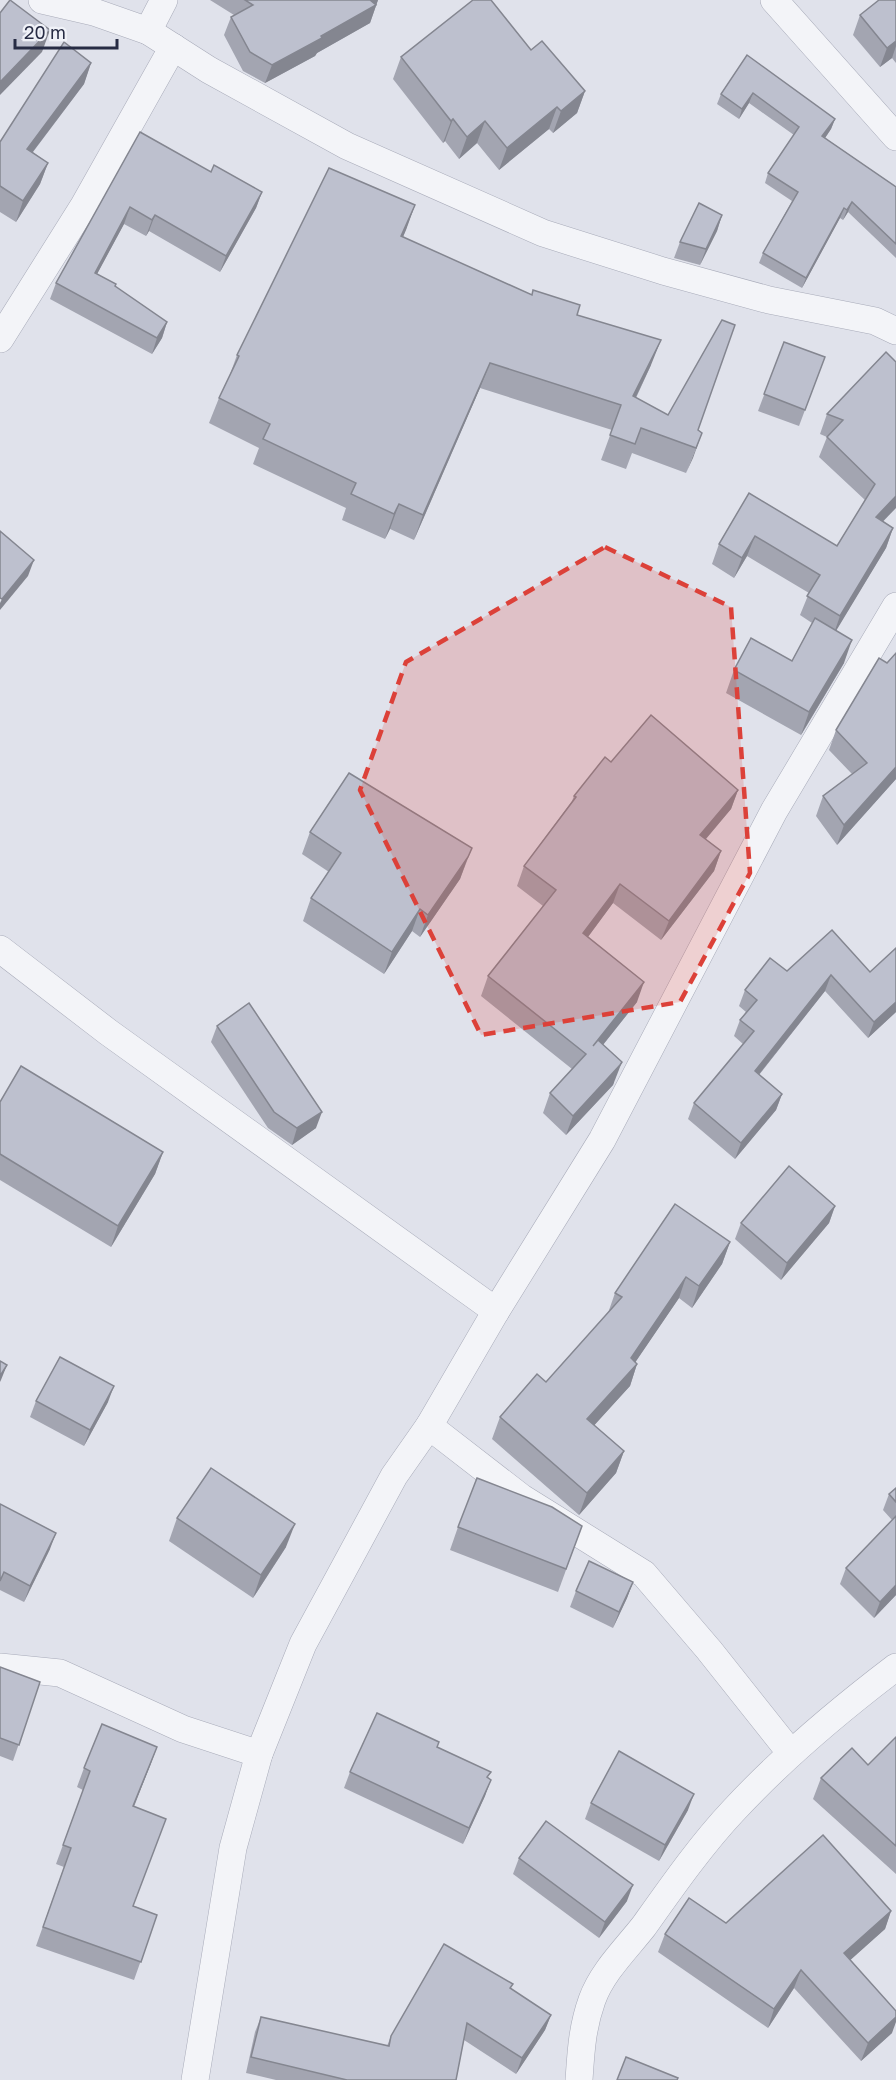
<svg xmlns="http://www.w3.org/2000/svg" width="896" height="2080" viewBox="0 0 896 2080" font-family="'Golos Text',sans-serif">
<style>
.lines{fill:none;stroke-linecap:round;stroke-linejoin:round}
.minor-casing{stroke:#a8abb9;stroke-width:28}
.minor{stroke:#f3f4f8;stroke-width:27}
.wall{fill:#a3a5b1}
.shaded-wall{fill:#848690}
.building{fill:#bdc0ce;stroke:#848690;stroke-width:1.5}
.marked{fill:#dc4139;fill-opacity:0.2;stroke:#dc4139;stroke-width:4.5;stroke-dasharray:12 8;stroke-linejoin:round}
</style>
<rect width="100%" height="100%" fill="#e0e2eb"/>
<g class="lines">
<g class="minor-casing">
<g id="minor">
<polyline points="42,0 94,12 148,31 209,70 347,146 543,233 663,271 769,300 875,321 896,331"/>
<polyline points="774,0 896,137"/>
<polyline points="148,31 164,0"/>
<polyline points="0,339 83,207 173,47"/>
<polyline points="0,949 108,1032 496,1311"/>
<polyline points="429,1426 522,1498 644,1574 709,1650 790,1752"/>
<polyline points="0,1667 60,1673 183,1729 259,1754"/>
<polyline points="195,2080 233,1848 259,1754 303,1644 394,1476 429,1426 496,1311 602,1140 774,811 896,606"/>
<path d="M579 2080C581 2051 582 2028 592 2000 602 1972 626 1949 644 1926 671 1888 701 1845 733 1811 783 1757 838 1711 896 1667"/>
</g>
</g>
<use href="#minor" class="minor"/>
</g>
<g class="wall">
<polygon points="210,0 378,0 370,23 317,53 315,56 265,83 243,71 224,35 231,17 234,15"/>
<polygon points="896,0 896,63 892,58 880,67 853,35 860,15"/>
<polygon points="531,50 585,91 577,113 553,133 549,129 499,170 477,143 459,159 445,141 443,143 393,79 401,57"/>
<polygon points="747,55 835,119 831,129 825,138 896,187 896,258 848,212 843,220 840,218 802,288 759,263 763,253 792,201 765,183 768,173 794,135 749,103 739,119 717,104 721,94"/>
<polygon points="91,63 84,84 33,152 48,163 40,184 16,222 0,212 0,142"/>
<polygon points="140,132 211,172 262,192 256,208 220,272 149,231 146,236 124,224 97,274 167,322 162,338 152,354 50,299 56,283"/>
<polygon points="415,205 403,237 577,315 651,365 636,398 702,433 686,473 632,453 626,469 601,460 612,430 480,388 414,540 390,529 385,539 342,520 346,508 253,464 259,448 209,423 219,398 228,380 237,355"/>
<polygon points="722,215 717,231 700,265 674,258 680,242"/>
<polygon points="784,342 825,357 799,426 758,411"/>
<polygon points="886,352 883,522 893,528 886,548 836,630 844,663 801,735 726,693 734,670 792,661 812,623 800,615 809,593 747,556 734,578 712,564 719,544 749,493 837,546 865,500 819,457 827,437 820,434 827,414"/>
<polygon points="887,663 896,779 837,845 816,816 823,796 852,774 829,750 836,730"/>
<polygon points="611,762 738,790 731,809 706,839 721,851 714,871 661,940 613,903 588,937 637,1002 603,1045 614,1082 613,1085 566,1135 543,1113 550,1093 572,1069 481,996 488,976 543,906 517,886 524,866 572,801 574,796"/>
<polygon points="310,832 472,848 460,879 420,937 412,931 384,974 303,921 311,898 329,872 302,854"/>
<polygon points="832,930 896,1012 868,1038 825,991 759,1075 782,1094 776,1110 735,1159 688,1119 694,1103 743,1044 734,1036 740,1020 746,1012 739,1006 745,990 787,971"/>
<polygon points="217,1026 316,1128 292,1145 268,1128 211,1042"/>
<polygon points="0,1102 163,1152 155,1174 111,1247 0,1180"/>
<polygon points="835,1206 829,1223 781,1280 735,1239 741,1223"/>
<polygon points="730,1242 722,1264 692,1308 679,1298 635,1362 637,1364 630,1386 594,1425 624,1451 616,1473 579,1515 492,1439 500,1417 546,1382 608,1313 615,1293"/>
<polygon points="36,1401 108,1402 84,1446 30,1417"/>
<polygon points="896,1488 896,1595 874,1618 840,1584 846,1568 892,1520 883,1510 889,1494"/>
<polygon points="0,1504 50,1549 24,1602 0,1590"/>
<polygon points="177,1518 286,1547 253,1598 169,1541"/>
<polygon points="582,1526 558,1592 450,1550 458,1527"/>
<polygon points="633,1582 627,1598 613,1628 570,1607 576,1591"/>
<polygon points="0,1667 40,1682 13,1761 0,1756"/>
<polygon points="896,1737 896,1874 813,1799 821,1778 868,1765"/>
<polygon points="157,1747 134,1807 134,1906 157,1915 134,1980 36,1946 64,1867 56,1864 83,1790 77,1787 84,1768"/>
<polygon points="350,1772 489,1778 485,1796 463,1844 344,1788"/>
<polygon points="591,1803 688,1810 659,1861 585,1819"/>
<polygon points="519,1858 627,1901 599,1938 513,1874"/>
<polygon points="891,1911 885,1929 850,1960 892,2033 861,2061 794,1988 768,2028 658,1952 665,1934 726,1923"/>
<polygon points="511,1989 551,2015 545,2030 516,2074 464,2040 456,2080 276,2080 246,2073 255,2032 261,2017 387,2046 391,2036"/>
</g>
<g class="shaded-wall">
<polygon points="370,0 378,0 370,23 317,53 315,56 265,83 272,65 321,36"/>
<polygon points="50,30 42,52 0,95 0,82"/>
<polygon points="896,41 896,46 892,58 880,67 887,48"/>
<polygon points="91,63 84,84 19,170 27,149"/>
<polygon points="585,91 577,113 553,133 561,111"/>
<polygon points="753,93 749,103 739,119 742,109"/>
<polygon points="557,107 549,129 499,170 507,148"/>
<polygon points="453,119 445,141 443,143 451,121"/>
<polygon points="835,119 831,129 819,147 822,136"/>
<polygon points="485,121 477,143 459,159 467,137"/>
<polygon points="48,163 40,184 16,222 23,201"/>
<polygon points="262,192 256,208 220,272 226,256"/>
<polygon points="852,202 848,212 843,220 847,210"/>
<polygon points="415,205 406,230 392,262 401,236"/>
<polygon points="130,207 124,224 89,289 95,273"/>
<polygon points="844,208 840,218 802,288 806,278"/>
<polygon points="155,215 149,231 146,236 152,220"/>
<polygon points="722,215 717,231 700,265 706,249"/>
<polygon points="167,322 162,338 152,354 157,338"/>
<polygon points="661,340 651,365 624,422 633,396"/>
<polygon points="490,363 480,388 414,540 423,515"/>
<polygon points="702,433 693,458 686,473"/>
<polygon points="896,495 896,508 868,537 876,517"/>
<polygon points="399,504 390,529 385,539 394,514"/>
<polygon points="893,528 886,548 833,636 840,616"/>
<polygon points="755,536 747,556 734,578 742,558"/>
<polygon points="34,560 28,576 0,610 0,603 2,599"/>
<polygon points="852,640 844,663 801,735 809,712"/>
<polygon points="896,767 896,779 837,845 844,825"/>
<polygon points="738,790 731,809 693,854 700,835"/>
<polygon points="721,851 714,871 661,940 669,921"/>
<polygon points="468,857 460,879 420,937 428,915"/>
<polygon points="620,884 613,903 576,953 583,933"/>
<polygon points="420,909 412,931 384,974 392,952"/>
<polygon points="831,975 825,991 749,1087 755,1071"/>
<polygon points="644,982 637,1002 586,1066 593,1046"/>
<polygon points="896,1002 896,1012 868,1038 874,1022"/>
<polygon points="622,1062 613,1085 566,1135 573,1116"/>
<polygon points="782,1094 776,1110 735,1159 741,1143"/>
<polygon points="322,1112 316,1128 292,1145 297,1128"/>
<polygon points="163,1152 155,1174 111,1247 118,1226"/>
<polygon points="835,1206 829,1223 781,1280 787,1263"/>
<polygon points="730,1242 722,1264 692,1308 699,1286"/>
<polygon points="686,1277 679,1298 624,1379 637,1364 630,1386 580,1441 587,1419 631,1358"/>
<polygon points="7,1365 1,1380 0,1382 0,1376"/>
<polygon points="114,1386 108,1402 84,1446 90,1430"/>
<polygon points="624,1451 616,1473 579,1515 587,1493"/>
<polygon points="295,1524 286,1547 253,1598 261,1575"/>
<polygon points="56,1533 50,1549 24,1602 30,1586"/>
<polygon points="633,1582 627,1598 613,1628 619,1612"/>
<polygon points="896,1585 896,1595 874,1618 880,1602"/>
<polygon points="157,1747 150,1766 126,1825 133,1806"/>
<polygon points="491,1780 485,1796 463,1844 469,1828"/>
<polygon points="694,1794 688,1810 659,1861 665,1845"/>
<polygon points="633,1885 627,1901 599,1938 605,1922"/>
<polygon points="891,1911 885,1929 837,1972 844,1953"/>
<polygon points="801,1970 794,1988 768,2028 774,2009"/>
<polygon points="551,2015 545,2030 516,2074 522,2058"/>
<polygon points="896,2017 896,2022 892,2033 861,2061 868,2043"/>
</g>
<g class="building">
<polygon points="10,0 50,30 0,82 0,13"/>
<polygon points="245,0 370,0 376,5 321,36 322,38 272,65 250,52 231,17 253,5"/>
<polygon points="473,0 491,0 531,50 542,41 585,91 561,111 557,107 507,148 485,121 467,137 453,119 451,121 401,57"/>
<polygon points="879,0 896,0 896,41 887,48 860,15"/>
<polygon points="64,42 91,63 27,149 48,163 23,201 0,186 0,142"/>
<polygon points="747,55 835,119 822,136 896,187 896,244 852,202 847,210 844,208 806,278 763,253 798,192 768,173 799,127 753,93 742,109 721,94"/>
<polygon points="140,132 211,172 214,165 262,192 226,256 155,215 152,220 130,207 95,273 116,284 115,286 167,322 157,338 56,283"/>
<polygon points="329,168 415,205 401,236 532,295 533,290 580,305 577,315 661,340 633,396 668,415 722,320 735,325 698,430 702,433 696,448 641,428 635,444 610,435 621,405 490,363 423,515 399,504 394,514 351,494 356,483 263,439 270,424 219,398 239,356 237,355"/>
<polygon points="699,203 722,215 706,249 680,242"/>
<polygon points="784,342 825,357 805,410 764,394"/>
<polygon points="886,352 896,362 896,496 876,517 893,528 840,616 807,596 820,575 755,536 742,558 719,544 749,493 837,546 875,484 827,437 843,420 827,414"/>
<polygon points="0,531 34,560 2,599 0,598"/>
<polygon points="815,618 852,640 809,712 734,670 751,638 792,661"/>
<polygon points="896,653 896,767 844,825 823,796 867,763 836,730 879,658 887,663"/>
<polygon points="651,715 738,790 700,835 721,851 669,921 620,884 583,933 644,982 593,1046 598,1040 622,1062 620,1065 573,1116 550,1093 586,1054 488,976 556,890 524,866 576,797 574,796 605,757 611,762"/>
<polygon points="349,773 472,848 468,857 428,915 420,909 392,952 311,898 341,853 310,832"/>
<polygon points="832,930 870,972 896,948 896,1002 874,1022 831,975 755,1071 782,1094 741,1143 694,1103 754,1031 740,1020 757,1000 745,990 770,958 787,971"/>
<polygon points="249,1003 322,1112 297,1128 274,1112 217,1026"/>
<polygon points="21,1066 163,1152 118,1226 0,1154 0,1102"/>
<polygon points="789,1166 835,1206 787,1263 741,1223"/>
<polygon points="675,1204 730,1242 699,1286 686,1277 631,1358 637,1364 587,1419 624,1451 587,1493 500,1417 537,1374 546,1382 622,1297 615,1293"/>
<polygon points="60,1357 114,1386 90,1430 36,1401"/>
<polygon points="0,1361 7,1365 0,1376"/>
<polygon points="211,1468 295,1524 261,1575 177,1518"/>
<polygon points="477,1478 552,1507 582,1526 566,1569 458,1527"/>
<polygon points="896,1488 896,1502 889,1494"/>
<polygon points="0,1504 56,1533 30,1586 4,1572 0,1581"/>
<polygon points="896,1516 896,1585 880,1602 846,1568"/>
<polygon points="589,1561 633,1582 619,1612 576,1591"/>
<polygon points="0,1667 40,1682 19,1745 0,1738"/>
<polygon points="377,1713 439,1742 437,1747 491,1772 487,1777 491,1780 469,1828 350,1772"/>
<polygon points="102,1724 157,1747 133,1806 166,1819 133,1906 157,1915 141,1962 43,1927 71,1848 63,1845 90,1771 84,1768"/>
<polygon points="896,1737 896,1846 821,1778 852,1748 868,1765"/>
<polygon points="619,1751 694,1794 665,1845 591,1803"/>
<polygon points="546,1821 633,1885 605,1922 519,1858"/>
<polygon points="823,1835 891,1911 844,1953 896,2011 896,2017 868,2043 801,1970 774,2009 665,1934 689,1898 726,1923"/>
<polygon points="444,1944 513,1984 510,1988 551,2015 522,2058 467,2023 456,2080 347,2080 251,2057 261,2017 389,2046 391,2036"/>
<polygon points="626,2057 678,2078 677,2080 617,2080"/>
</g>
<path class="marked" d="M605 547 731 607 750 873 680 1002 481 1035 360 790 406 662Z"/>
<path d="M15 39v9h102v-9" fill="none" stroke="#272c44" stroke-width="3"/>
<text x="24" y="39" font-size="18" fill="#272c44" stroke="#f0f2f8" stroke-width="4.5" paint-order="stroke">20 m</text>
</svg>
